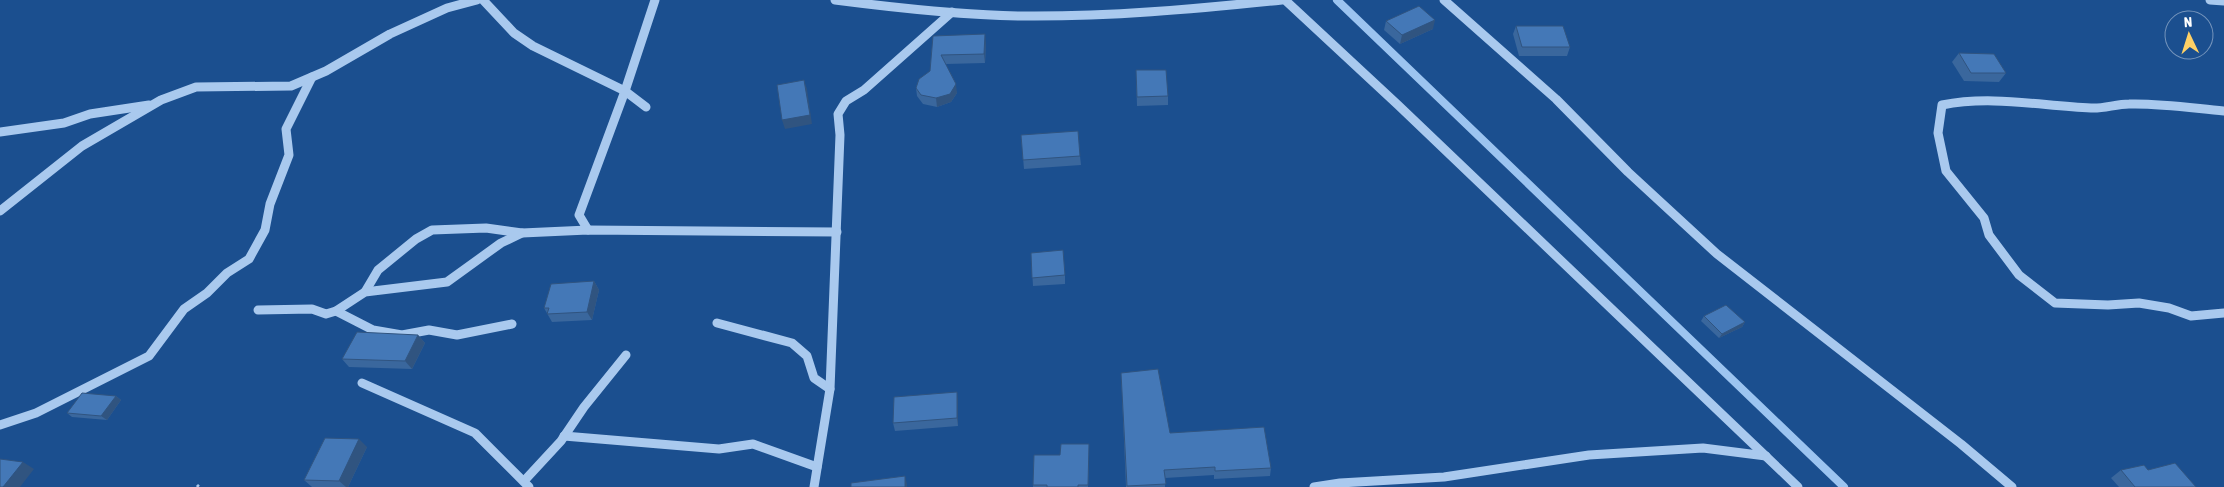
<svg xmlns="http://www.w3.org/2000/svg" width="2224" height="487" viewBox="0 0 2224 487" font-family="'Asap Condensed',sans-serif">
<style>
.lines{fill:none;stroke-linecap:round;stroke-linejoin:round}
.stream{stroke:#9cc4f0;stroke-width:8}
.path{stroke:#a9c9ee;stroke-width:3;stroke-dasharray:2.5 4;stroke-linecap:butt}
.minor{stroke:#a9c9ee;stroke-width:9}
.wall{fill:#3a679d}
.shaded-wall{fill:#305480}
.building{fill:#4478b7;stroke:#305480}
</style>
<rect width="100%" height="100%" fill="#1b4f8f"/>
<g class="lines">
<polyline class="stream" points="1337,0 1844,487"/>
<polyline class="path" points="197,485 199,487"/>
<g class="minor">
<polyline points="483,0 514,33 533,46 625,91 646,107"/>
<path d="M835 0C897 8 958 15 1020 16 1108 17 1195 9 1282 0"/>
<polyline points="1285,0 1398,105 1798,487"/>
<polyline points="1444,0 1556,99 1628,172 1717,254 1961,444 2012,487"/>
<polyline points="2210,0 2224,1"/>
<path d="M2224 111C2192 108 2160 103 2129 104 2116 104 2103 109 2091 108 2041 106 1992 95 1942 105L1938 133 1946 171 1984 218 1989 235 2019 275 2055 303 2108 305 2139 303 2169 308 2191 316 2224 313"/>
<polyline points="0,132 64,123 90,114 149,105"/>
<polyline points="0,211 82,146 161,100 196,87 291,86 326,71 390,34 447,8 477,0"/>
<polyline points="588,230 579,215 625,91 655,0"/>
<polyline points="365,292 378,270 416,239 432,230 486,228 522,233"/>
<polyline points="258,310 312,309 326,314 336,311 365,292 447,282 501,243 522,233 588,230 837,232"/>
<polyline points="336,311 373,330 402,335 429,330 457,335 512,324"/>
<polyline points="717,323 792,343 807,356 814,378 830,389"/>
<polyline points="362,383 475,433 529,487"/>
<polyline points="0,425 36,413 149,356 184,309 207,293 227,273 249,259 265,230 270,204 289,155 286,129 312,77"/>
<polyline points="564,436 719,449 753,444 817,467"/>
<polyline points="524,481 561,441 584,407 626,355"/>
<polyline points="814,487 830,389 840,135 838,114 846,101 864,90 952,12"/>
<polyline points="1314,487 1340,483 1444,477 1589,455 1703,448 1766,456"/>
</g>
</g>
<g class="wall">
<polygon points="1386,21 1433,29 1400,44 1384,30"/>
<polygon points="1516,26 1570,47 1567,56 1519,56 1513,34"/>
<polygon points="933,36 986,43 985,63 946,64 957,93 951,102 937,107 923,104 917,96 916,88 930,71"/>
<polygon points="1959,53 2006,73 1999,82 1964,81 1952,62"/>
<polygon points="1136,70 1168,96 1168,105 1137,106"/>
<polygon points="1021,135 1080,156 1081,165 1024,169"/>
<polygon points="1031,253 1065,275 1065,284 1033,286"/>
<polygon points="594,281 599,290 592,320 552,322 544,308"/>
<polygon points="1704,316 1745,322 1742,327 1719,338 1701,321"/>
<polygon points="418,335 425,343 412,369 349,367 342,359"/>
<polygon points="1121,373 1170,433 1271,468 1270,476 1214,479 1214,475 1165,478 1165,487 1126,487"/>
<polygon points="116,396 121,400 107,420 72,417 67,413"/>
<polygon points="958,400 958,426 895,431 893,423"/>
<polygon points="1089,444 1088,487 1033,487 1034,455 1060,455"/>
<polygon points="367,447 348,487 312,487 304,480"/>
<polygon points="2121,470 2148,470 2196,487 2119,487 2111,478"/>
</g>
<g class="shaded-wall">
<polygon points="1435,20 1433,29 1400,44 1402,35"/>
<polygon points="985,34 986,43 985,63 984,54"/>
<polygon points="804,80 807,89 812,124 785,129 782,120"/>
<polygon points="956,84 957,93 951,102 937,107 936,98"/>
<polygon points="594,281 599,290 592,320 587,312"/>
<polygon points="1745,322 1742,327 1719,338 1722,334"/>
<polygon points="418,335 425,343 412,369 405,361"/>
<polygon points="957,392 958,400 958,426 957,418"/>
<polygon points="116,396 121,400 107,420 101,416"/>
<polygon points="359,439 367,447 348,487 346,487 339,481"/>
<polygon points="23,462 34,469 20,487 3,487"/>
<polygon points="905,476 907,484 907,487 905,487"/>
</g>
<g class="building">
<polygon points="1419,6 1435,20 1402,35 1386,21"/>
<polygon points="1516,26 1563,26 1570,47 1522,47"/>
<polygon points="985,34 984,54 941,55 956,84 950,94 936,98 921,95 916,88 919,79 930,71 933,36"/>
<polygon points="1959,53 1994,54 2006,73 1971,73"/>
<polygon points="1136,70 1166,70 1168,96 1137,97"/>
<polygon points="804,80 810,115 782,120 777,85"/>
<polygon points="1078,131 1080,156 1023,160 1021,135"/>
<polygon points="1063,250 1065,275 1032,278 1031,253"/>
<polygon points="594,281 587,312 547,314 549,308 544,308 551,284"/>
<polygon points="1726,305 1745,322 1722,334 1704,316"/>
<polygon points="357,332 418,335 405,361 342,359"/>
<polygon points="1158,369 1170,433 1264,427 1271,468 1215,471 1215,467 1164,470 1166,484 1127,486 1121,373"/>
<polygon points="957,392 957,418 893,423 894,397"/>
<polygon points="82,393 116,396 101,416 67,413"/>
<polygon points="325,438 359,439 339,481 304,480"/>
<polygon points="1061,444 1089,444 1088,485 1078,485 1078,487 1047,487 1047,485 1033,485 1034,455 1060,455"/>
<polygon points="0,459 23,462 3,487 0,487"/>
<polygon points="2175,463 2196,487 2135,487 2121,470 2144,465 2148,470"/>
<polygon points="905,476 905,487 851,487 851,483"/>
</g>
<g transform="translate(2189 35) rotate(356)"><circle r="24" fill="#1b4f8f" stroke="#7695bc"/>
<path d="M0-4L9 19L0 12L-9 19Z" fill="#ffd166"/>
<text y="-8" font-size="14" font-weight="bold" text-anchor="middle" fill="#ffffff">N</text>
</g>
</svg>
